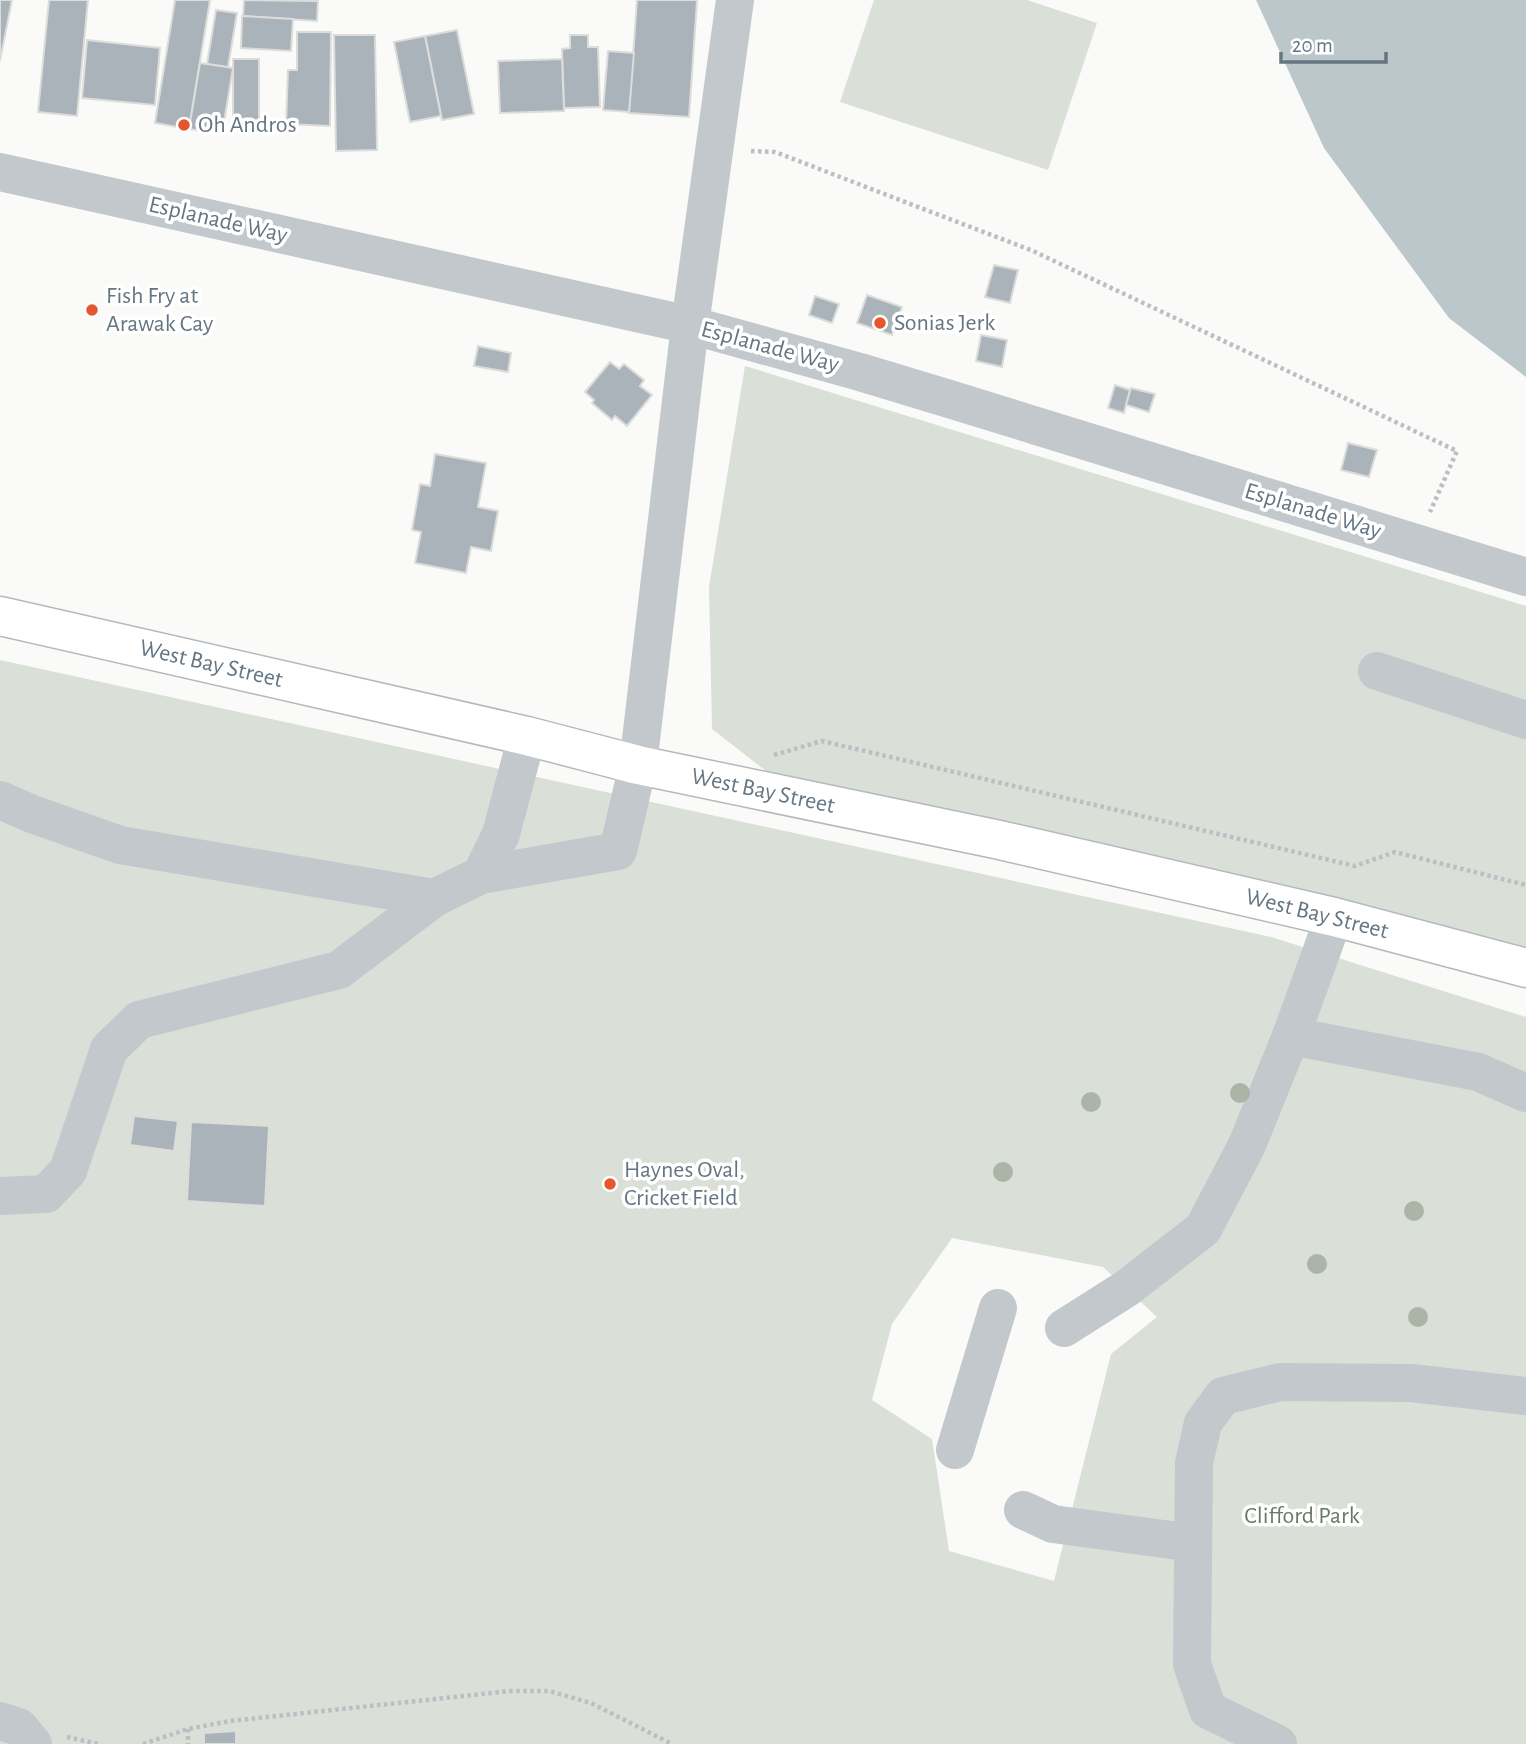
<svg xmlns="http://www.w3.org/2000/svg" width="1526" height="1744" viewBox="0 0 1526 1744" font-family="'Alegreya Sans',sans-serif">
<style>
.green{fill:#dadfd7;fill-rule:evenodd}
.water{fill:#bbc7cb}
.building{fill:#aab3b9;stroke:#dcdcda;stroke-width:2}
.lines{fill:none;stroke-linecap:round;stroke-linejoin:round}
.highway-casing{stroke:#b4b9bd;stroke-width:41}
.path{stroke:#bbbfc2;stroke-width:4.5;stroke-dasharray:3.5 3.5;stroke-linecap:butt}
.minor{stroke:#c3c8cc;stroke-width:38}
.highway{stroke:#fff;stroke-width:38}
.tree{fill:#aab4a7}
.poi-dot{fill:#e4572e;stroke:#fff;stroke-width:2.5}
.labels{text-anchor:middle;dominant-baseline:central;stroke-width:7;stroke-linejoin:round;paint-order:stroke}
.poi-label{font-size:24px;fill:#657683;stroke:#fff;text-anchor:start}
.street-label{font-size:24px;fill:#657683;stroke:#fff}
.park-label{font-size:24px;fill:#687a64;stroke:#fff}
</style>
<rect width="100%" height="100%" fill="#fafaf8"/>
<g class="green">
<polygon points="874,0 1027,0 1097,23 1048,170 840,102"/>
<polygon points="745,366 1526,606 1526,951 1000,822 766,771 712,729 709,587"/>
<path d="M0 660 1271 937 1526 1017V1744H0ZM952 1238 1103 1267 1157 1317 1111 1354 1054 1581 949 1551 932 1439 872 1400 892 1324Z"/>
</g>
<polygon class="water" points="1256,0 1526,0 1526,377 1449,318 1324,148"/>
<g class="building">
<polygon points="0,0 12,0 0,61"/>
<polygon points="49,0 88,0 77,116 38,112"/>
<polygon points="175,0 210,0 189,129 155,123"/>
<polygon points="244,0 318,1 317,21 243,16"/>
<polygon points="637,0 696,0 697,1 689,117 629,113"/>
<polygon points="216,10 237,13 228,67 207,64"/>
<polygon points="242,16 293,19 291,51 241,48"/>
<polygon points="457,30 474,114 442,120 425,36"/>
<polygon points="297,32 331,32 330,126 286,124 288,70 297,70"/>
<polygon points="334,35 375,35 377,150 336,151"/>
<polygon points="570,35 588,35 588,47 598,47 600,107 564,108 562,49 570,48"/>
<polygon points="425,36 441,116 410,122 394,42"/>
<polygon points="87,40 160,48 155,105 82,98"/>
<polygon points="608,51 634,53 629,112 603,110"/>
<rect x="233" y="59" width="26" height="64"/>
<polygon points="562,59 564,111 500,113 498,61"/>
<polygon points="200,63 233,68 222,134 189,129"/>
<polygon points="994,265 1018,270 1010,303 985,297"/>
<polygon points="867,295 902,307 892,335 857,323"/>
<polygon points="815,296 839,304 832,323 809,315"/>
<polygon points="981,335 1007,340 1002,367 976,361"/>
<polygon points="478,346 511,353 508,372 474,366"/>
<polygon points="610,362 619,369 624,364 644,380 640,386 652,395 627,426 615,416 612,420 592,403 594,400 585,392"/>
<polygon points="1115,385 1130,390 1124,413 1108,408"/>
<polygon points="1131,388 1155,394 1149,412 1126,405"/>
<polygon points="1348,443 1377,450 1369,477 1341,470"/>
<polygon points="435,454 486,463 478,507 498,511 491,551 471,547 466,573 415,563 421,532 412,530 420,484 430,486"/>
<polygon points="134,1116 178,1121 174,1151 130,1145"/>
<polygon points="191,1122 269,1126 265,1206 187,1201"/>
<polygon points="236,1731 236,1744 204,1744 204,1733"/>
</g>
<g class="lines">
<g class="highway-casing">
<polyline id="highway" points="0,616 527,736 638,765 995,839 1334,917 1526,968"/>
</g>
<g class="path">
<polyline points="751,151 775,152 1033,251 1457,451 1430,512"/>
<polyline points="774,755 822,741 1355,866 1395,852 1526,885"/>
<polyline points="188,1729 188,1744"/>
<polyline points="67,1737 99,1744"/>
<polyline points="143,1744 188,1729 230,1721 510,1691 549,1691 591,1703 672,1744"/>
</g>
<g class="minor">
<polyline points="0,172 690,325 860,372 946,398 1526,577"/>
<polyline points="1377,671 1526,720"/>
<polyline points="0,800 32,814 120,845 434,898"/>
<polyline points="481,875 618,851 638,765 690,325 735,0"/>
<polyline points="1291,1036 1478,1072 1526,1093"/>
<polyline points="0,1196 46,1194 68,1171 109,1049 139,1020 339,970 434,898 481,875 501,834 527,736"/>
<polyline points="1064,1328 1127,1288 1203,1229 1247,1145 1291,1036 1334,917"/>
<polyline points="955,1450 998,1308"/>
<polyline points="1023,1510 1053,1524 1193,1543"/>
<polyline points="0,1721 19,1727 33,1744"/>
<polyline points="1278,1744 1208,1710 1192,1664 1194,1463 1203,1423 1223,1396 1280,1382 1411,1383 1526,1396"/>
</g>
<use href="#highway" class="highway"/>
</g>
<g class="tree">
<circle cx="1240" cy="1093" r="10"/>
<circle cx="1091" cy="1102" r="10"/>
<circle cx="1003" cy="1172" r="10"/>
<circle cx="1414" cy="1211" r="10"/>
<circle cx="1317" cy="1264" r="10"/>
<circle cx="1418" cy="1317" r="10"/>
</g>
<g class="poi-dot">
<circle cx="184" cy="125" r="7"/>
<circle cx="92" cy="310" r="7"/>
<circle cx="880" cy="323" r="7"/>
<circle cx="610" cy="1184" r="7"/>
</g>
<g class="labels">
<g class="poi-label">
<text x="198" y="125">Oh Andros</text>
<text x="106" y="296">Fish Fry at<tspan x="106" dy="28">Arawak Cay</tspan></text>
<text x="894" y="323">Sonias Jerk</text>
<text x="624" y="1170">Haynes Oval,<tspan x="624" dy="28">Cricket Field</tspan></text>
</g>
<g class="street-label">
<text transform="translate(218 220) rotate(13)">Esplanade Way</text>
<text transform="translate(770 347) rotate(15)">Esplanade Way</text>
<text transform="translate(1313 511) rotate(17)">Esplanade Way</text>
<text transform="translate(211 664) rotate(13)">West Bay Street</text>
<text transform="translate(763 791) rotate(12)">West Bay Street</text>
<text transform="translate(1317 914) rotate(14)">West Bay Street</text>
</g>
<g class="park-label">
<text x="1302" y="1516">Clifford Park</text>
</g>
</g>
<path d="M1281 52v10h105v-10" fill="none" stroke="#657683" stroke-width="3.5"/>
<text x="1292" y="52" font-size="21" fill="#657683" stroke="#ffffff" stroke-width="5" paint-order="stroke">20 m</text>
</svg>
